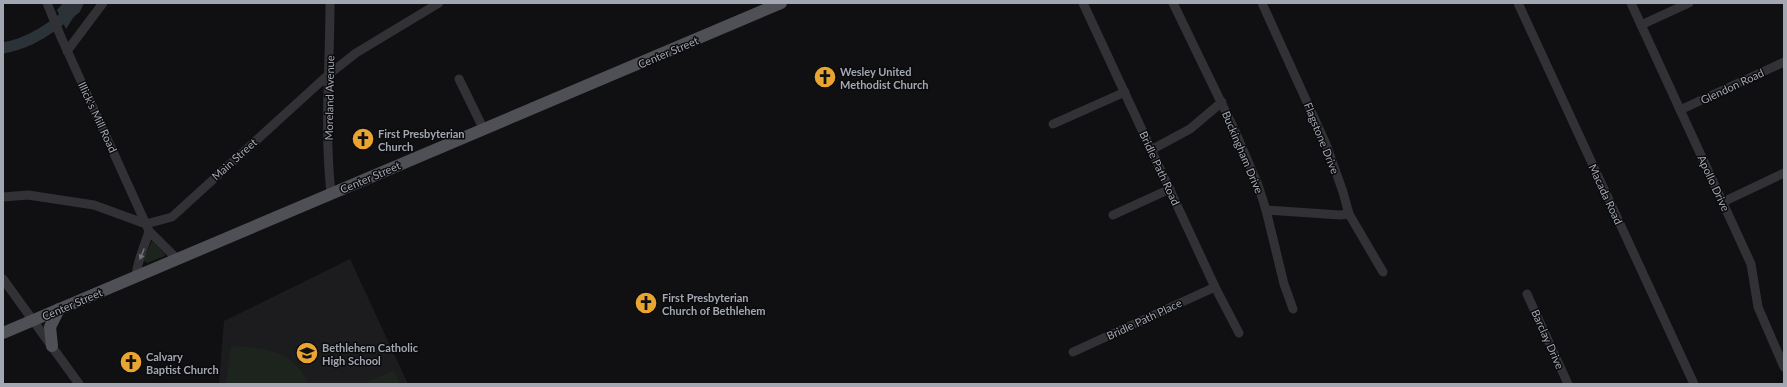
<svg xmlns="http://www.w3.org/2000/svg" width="1787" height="387" viewBox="0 0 1787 387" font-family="Lato,sans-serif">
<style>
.built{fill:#1c1c1f}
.green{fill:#1d241d}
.water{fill:#2b3339}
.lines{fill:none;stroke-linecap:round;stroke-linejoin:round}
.river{stroke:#2b3339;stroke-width:11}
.minor{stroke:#323236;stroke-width:9}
.major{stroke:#4e5055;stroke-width:12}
.oneway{fill:#70727a}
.labels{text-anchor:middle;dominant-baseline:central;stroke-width:3;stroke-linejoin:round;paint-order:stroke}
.street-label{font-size:11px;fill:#a2a7b2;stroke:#0b0b0d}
.poi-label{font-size:11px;font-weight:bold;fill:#a2a7b2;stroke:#0b0b0d;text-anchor:start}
</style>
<rect width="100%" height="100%" fill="#101012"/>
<polygon class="built" points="350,259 408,384 219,384 224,321"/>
<g class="green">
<polygon points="152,241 165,254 165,256 147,263 143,260"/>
<path d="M231 346C264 348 294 349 308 384H226Z"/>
<polygon points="394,370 400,384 363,384"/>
</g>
<polygon class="water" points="63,3 80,3 75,15 66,29 57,10"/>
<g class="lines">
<path class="river" d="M3 48C32 43 52 27 75 9L78 3"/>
<g class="minor">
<polyline points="47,3 61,37 149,231 177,259"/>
<path d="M330 3C330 66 324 130 331 193"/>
<polyline points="1083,3 1215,287 1239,333"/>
<polyline points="1173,3 1235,131 1258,185 1266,210 1284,284 1293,309"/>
<polyline points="1262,3 1326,144 1343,192 1349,214 1383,272"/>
<polyline points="1518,3 1694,384"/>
<polyline points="1631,3 1751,264 1758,307 1784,367"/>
<polyline points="1641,25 1689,3"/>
<polyline points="67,51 103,3"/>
<polyline points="459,79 484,130"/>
<polyline points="1680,110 1784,62"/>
<polyline points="1053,124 1125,92"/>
<polyline points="1151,150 1190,129 1222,102"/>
<polyline points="3,197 28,195 94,205 146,224 172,217 328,75 356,53 439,3"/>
<polyline points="1723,202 1784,173"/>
<polyline points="1266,210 1340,215 1349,214"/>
<polyline points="1113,215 1170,189"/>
<path d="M136 277C137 260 145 246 149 231"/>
<polyline points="3,279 79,384"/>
<polyline points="1527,294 1568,384"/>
<polyline points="1073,352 1215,287"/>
</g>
<g class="major">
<polyline points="3,333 781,3"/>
<polyline points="52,346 50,327 59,309"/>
</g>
</g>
<defs><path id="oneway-solid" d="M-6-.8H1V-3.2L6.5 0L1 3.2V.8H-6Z"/></defs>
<use class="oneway" href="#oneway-solid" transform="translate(142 254) rotate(112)"/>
<defs>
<g id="church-disc" transform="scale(1.15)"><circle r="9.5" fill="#e9a531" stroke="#0b0b0d"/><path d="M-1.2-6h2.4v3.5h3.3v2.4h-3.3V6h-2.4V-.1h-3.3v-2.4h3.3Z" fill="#111"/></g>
<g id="school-disc" transform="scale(1.15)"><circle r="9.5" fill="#e9a531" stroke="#0b0b0d"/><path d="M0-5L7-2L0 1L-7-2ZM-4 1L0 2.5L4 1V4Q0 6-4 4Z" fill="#111"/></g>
</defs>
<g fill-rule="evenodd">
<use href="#church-disc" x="825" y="77"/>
<use href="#church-disc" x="363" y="139"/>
<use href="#church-disc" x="646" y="303"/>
<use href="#school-disc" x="307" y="353"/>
<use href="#church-disc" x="131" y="362"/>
</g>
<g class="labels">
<g class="street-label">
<text transform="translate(668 52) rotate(-23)">Center Street</text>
<text transform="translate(1732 86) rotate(-25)">Glendon Road</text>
<text transform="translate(329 98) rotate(-89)">Moreland Avenue</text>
<text transform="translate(98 117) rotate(65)">Illick's Mill Road</text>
<text transform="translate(1322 138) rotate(68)">Flagstone Drive</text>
<text transform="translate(1243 152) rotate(67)">Buckingham Drive</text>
<text transform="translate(234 159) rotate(-42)">Main Street</text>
<text transform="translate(1160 168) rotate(65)">Bridle Path Road</text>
<text transform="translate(370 177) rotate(-23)">Center Street</text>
<text transform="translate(1714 183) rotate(65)">Apollo Drive</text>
<text transform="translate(1606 194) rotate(65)">Macada Road</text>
<text transform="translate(72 304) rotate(-23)">Center Street</text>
<text transform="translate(1144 319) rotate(-25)">Bridle Path Place</text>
<text transform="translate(1548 339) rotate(66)">Barclay Drive</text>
</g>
<g class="poi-label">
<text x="840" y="71">Wesley United<tspan x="840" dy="13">Methodist Church</tspan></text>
<text x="378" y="133">First Presbyterian<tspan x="378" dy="13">Church</tspan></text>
<text x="662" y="297">First Presbyterian<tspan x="662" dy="13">Church of Bethlehem</tspan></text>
<text x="322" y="347">Bethlehem Catholic<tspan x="322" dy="13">High School</tspan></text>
<text x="146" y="356">Calvary<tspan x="146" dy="13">Baptist Church</tspan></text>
</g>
</g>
<rect width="1787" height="387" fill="none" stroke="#a2a7b2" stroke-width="8"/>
</svg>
